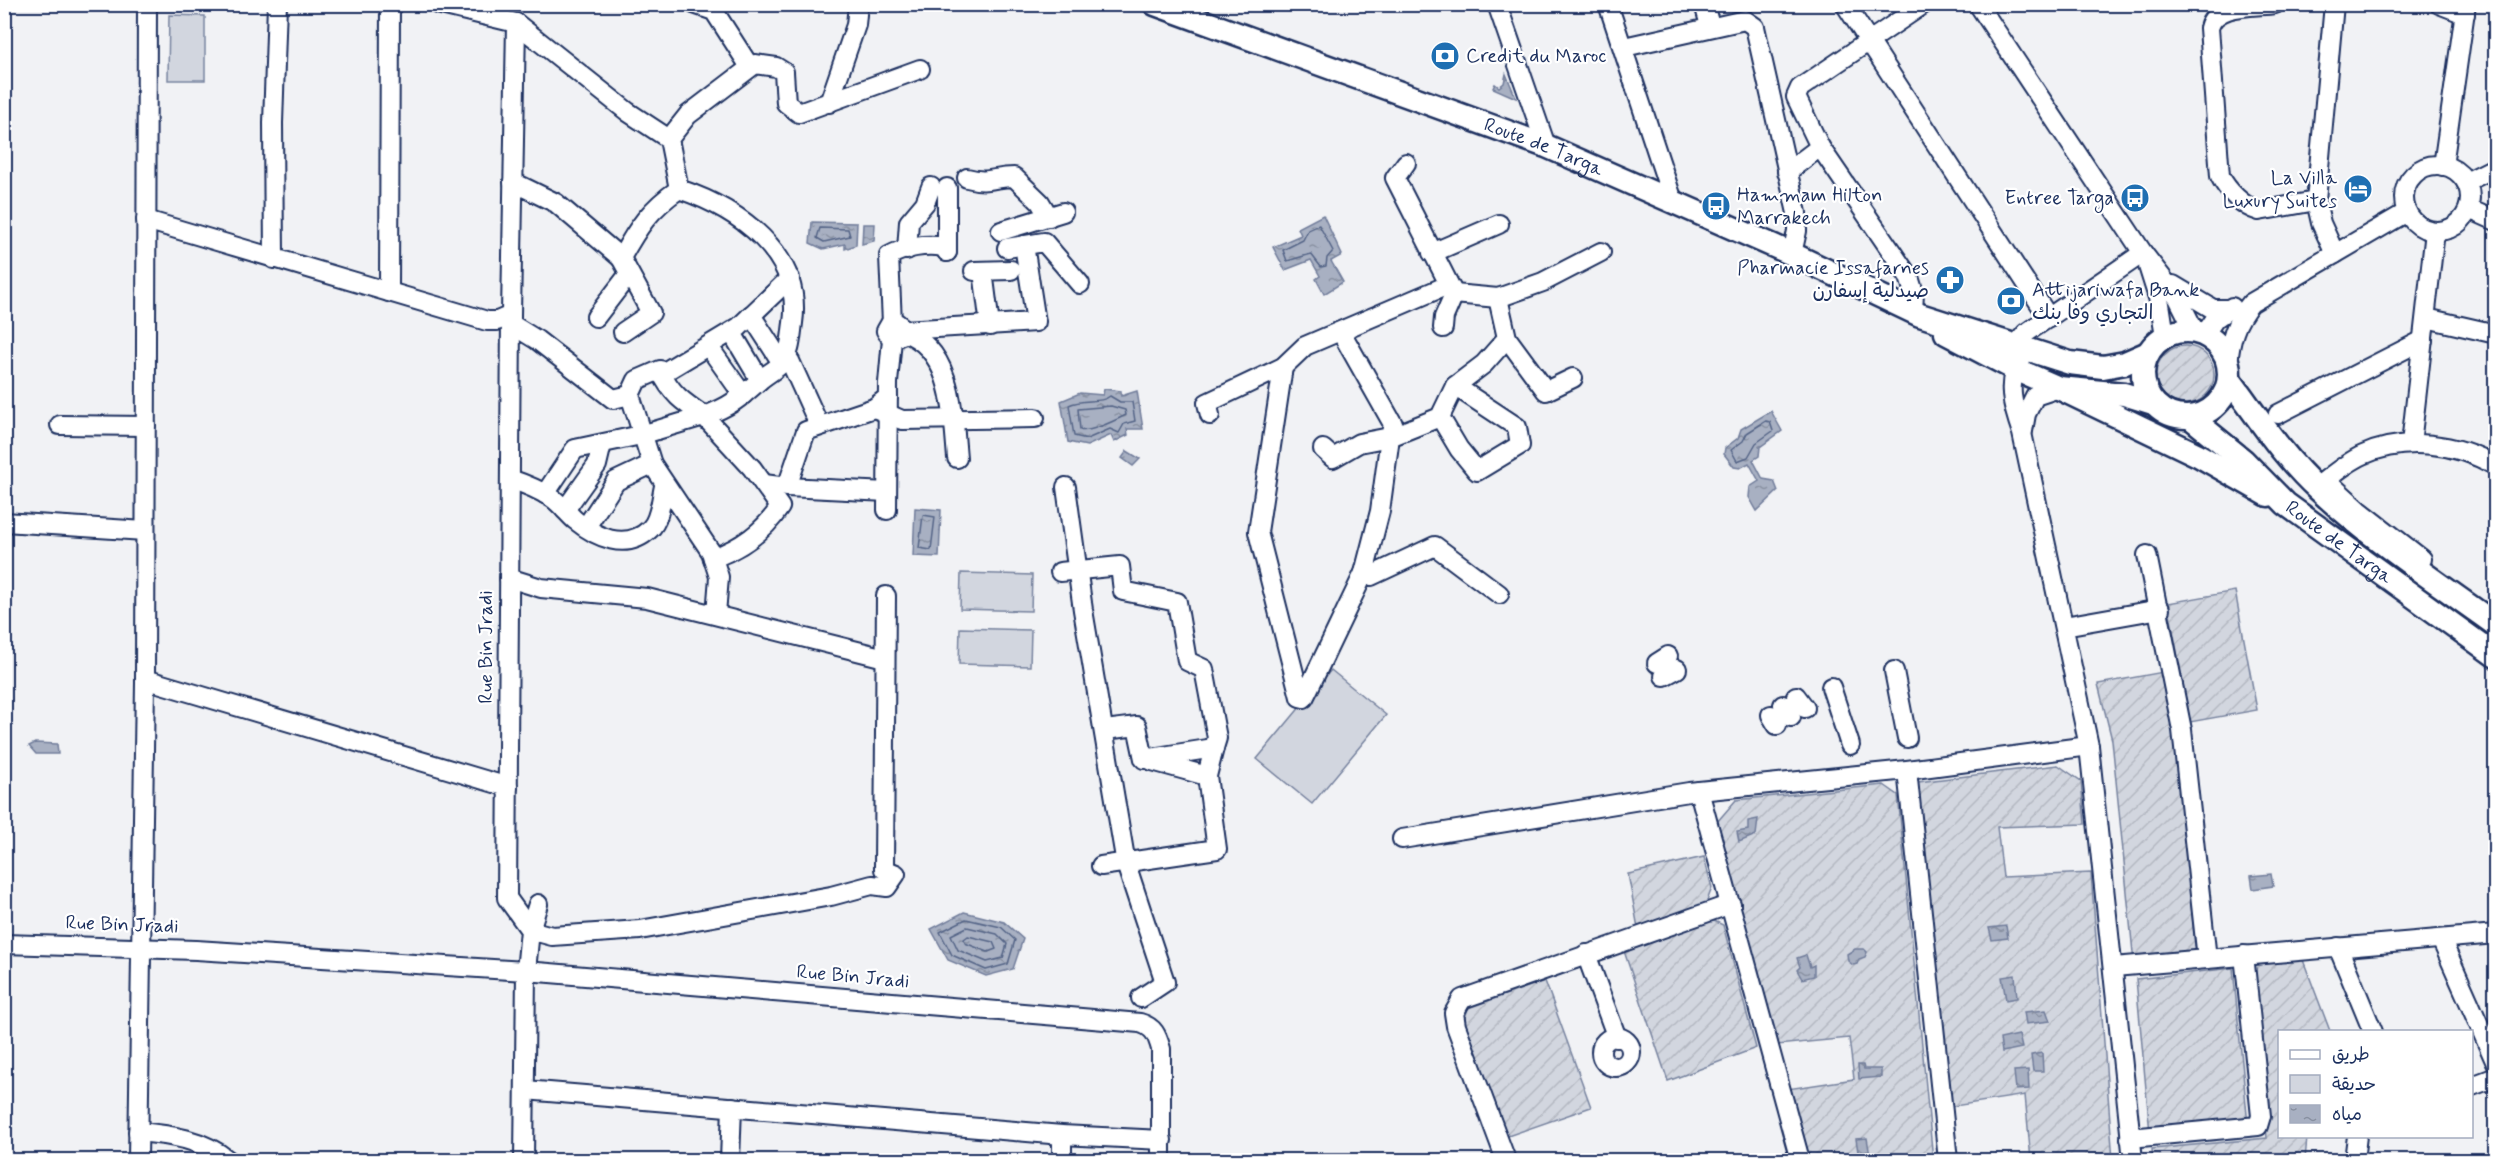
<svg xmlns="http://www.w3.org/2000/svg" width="2500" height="1165" viewBox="0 0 2500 1165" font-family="Mynerve,'Playpen Sans Arabic',sans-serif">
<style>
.park{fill:#d2d6df;stroke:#76829e;stroke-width:1.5}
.garden{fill:url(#garden-furrows);stroke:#76829e;stroke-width:1.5}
.water{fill:url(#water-ripples);stroke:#707c9a;stroke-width:1.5}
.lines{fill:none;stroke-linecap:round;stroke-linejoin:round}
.shore{stroke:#536386;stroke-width:1.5}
.minor-casing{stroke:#1b2f5e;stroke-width:22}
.major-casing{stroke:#1b2f5e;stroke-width:27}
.minor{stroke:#fff;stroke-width:18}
.major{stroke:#fff;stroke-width:22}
.labels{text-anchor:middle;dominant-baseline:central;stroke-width:4.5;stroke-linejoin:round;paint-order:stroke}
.poi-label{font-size:20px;fill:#1b2f5e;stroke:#fff;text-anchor:start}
.street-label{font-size:20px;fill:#1b2f5e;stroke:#fff}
</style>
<defs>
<pattern id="garden-furrows" width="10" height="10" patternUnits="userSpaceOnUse" patternTransform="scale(1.5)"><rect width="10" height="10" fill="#d2d6df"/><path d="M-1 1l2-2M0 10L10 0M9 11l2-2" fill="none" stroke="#b4b8c2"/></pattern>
<pattern id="water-ripples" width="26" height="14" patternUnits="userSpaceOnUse" patternTransform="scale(1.5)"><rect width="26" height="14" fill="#a8b0c2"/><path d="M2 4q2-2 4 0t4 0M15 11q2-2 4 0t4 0" fill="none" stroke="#8890a1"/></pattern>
</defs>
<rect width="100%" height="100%" fill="#f1f2f5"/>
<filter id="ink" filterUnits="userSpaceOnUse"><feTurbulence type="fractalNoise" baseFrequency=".0167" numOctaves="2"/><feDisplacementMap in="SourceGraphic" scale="12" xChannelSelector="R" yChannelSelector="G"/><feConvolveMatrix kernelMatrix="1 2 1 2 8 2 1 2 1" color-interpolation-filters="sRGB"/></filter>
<g filter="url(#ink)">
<g class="park">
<polygon points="169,15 205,16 205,80 168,80"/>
<polygon points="961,573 1032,575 1031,611 960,609"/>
<polygon points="960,628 1031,630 1030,666 959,664"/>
<polygon points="1331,670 1386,715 1312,804 1257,759"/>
</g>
<g class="garden">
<circle cx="2185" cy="375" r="29"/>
<polygon points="2235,591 2257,710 2190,722 2168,603"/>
<polygon points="2163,672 2175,731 2196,957 2134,963 2112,740 2098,684"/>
<polygon points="2058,765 2081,781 2085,824 1997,827 2003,877 2091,873 2113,1160 2031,1160 2025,1095 1948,1107 1918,782"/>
<polygon points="1884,785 1898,795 1933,1160 1807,1160 1787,1089 1854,1079 1849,1038 1777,1045 1717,822 1736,800"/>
<polygon points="1704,857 1712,888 1705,906 1638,928 1628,874"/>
<polygon points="1712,920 1723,925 1756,1048 1668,1081 1624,951"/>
<polygon points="2303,960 2330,1031 2280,1032 2280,1136 2307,1137 2305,1160 2153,1160 2152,1149 2267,1138 2252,965"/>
<polygon points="2233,968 2248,1125 2150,1133 2136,979"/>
<polygon points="1545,981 1591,1107 1502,1138 1463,1025 1468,1008"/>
</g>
<g class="water">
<polygon points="1506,74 1516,98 1493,88 1495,84 1499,87 1504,83"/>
<polygon points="1323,215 1342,255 1331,261 1343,282 1324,294 1316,279 1320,276 1311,260 1285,270 1273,247 1301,235 1298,228"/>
<polygon points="812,222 857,223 856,245 845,249 845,244 823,249 810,243"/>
<polygon points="863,224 875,224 874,241 862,244"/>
<polygon points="1104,389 1121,391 1121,396 1137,391 1143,429 1127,429 1128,435 1114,442 1111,435 1087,446 1068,442 1061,401 1080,393 1103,395"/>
<polygon points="1771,411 1782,431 1760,447 1759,456 1753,460 1763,479 1774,481 1778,491 1757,511 1749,497 1750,487 1759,481 1749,463 1740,468 1734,467 1724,454 1725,448 1738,438 1741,429"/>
<polygon points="1127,451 1140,459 1133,466 1122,458"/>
<polygon points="915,508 941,510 939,557 913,556"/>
<polygon points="35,743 57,744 58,754 36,754 29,746"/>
<polygon points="1758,819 1756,835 1739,842 1737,832 1748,830 1748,821"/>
<polygon points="2271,874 2273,886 2253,889 2251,876"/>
<polygon points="964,912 1004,922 1023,939 1013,969 986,976 948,960 931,929"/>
<polygon points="2006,926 2008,938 1992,940 1989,928"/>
<polygon points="1855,949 1864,949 1867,952 1865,957 1859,959 1857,964 1853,965 1848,961 1847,954"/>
<polygon points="1806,955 1810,967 1814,965 1814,976 1802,979 1797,970 1800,967 1797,958"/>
<polygon points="2015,975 2017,998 2006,1000 2002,977"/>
<polygon points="2046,1010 2050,1021 2026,1024 2024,1012"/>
<polygon points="2019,1035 2022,1048 2002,1052 2000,1039"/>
<polygon points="2042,1053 2043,1071 2033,1071 2031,1055"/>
<polygon points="1858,1065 1863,1065 1864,1069 1881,1069 1881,1077 1859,1079"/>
<polygon points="2028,1070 2029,1089 2016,1090 2014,1071"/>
<polygon points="1867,1138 1870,1156 1859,1158 1856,1139"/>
</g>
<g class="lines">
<g class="shore">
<polygon points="1319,225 1333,251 1327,258 1326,266 1321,267 1311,254 1287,261 1283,250 1303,240 1308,230"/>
<polygon points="820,228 848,229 850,236 824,242 817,238"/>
<path d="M1110 396 1120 402H1132L1135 421 1124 424 1119 433 1110 429 1087 439 1074 436 1069 405C1083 398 1101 404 1110 396Z"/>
<path d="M1111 406 1125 410 1126 415C1118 419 1089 433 1080 430L1078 409Z"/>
<polygon points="1766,421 1770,422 1773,431 1756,443 1748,457 1737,461 1731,450 1743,441 1747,433"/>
<polygon points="923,515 935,517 931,550 919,548"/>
<polygon points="966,919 1001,927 1015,940 1008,964 986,970 952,955 940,932"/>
<polygon points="967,927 997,934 1007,944 1003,958 987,962 958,950 951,935"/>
<polygon points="968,936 993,942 996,949 988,952 965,943 964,939"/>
</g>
<g class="minor-casing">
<g id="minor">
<polyline points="694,4 714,11 750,67"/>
<polyline points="1497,4 1546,146"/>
<polyline points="1608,4 1673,201"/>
<polyline points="1704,4 1710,26"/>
<polyline points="1845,4 2049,318"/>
<polyline points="1978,4 2143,253 2178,298 2195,332"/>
<path d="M2275 4C2254 7 2215 3 2209 28L2220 176C2227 190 2243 207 2259 211L2316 201"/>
<polyline points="2334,4 2316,201 2321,223 2335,254"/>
<polyline points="2439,4 2465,14"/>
<polyline points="516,23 628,112 669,139"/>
<polyline points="1624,47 1745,20 1755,27 1797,213 1797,231 1792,254"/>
<polyline points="829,103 856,25 858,4"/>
<polyline points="1406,163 1395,178 1454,294 1444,317 1443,328"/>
<circle cx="2437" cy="198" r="33"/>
<polyline points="2443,166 2466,4"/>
<polyline points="1787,172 1820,147"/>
<path d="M967 178C989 184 993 177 1014 177L1040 202 1049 217"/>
<polyline points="513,182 556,203 621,258"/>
<polyline points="2466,182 2496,167"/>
<polyline points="947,188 947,252"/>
<polyline points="2469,209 2496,221"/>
<polyline points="146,220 487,321 497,321 511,315 516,23 437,4"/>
<polyline points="1001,231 1063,212"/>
<polyline points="1007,248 1044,242 1080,284"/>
<polyline points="907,250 909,222 925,203 931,187"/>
<polyline points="1432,253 1499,224"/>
<polyline points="274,259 273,123 277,4"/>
<polyline points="2148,266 2160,304 2165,336"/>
<polyline points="974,271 1011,270"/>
<polyline points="983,271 990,326"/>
<polyline points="2173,285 2213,309 2227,309"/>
<polyline points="389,292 390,4"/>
<polyline points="1454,294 1498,298 1543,282 1601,252"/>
<polyline points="1498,298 1507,338 1484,364 1455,386 1440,417 1390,437 1380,511 1364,573 1371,576 1435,546 1499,594"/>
<polyline points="1913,312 1914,293 1909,277 1820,147 1796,97 1800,88 1924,4"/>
<polyline points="511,315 507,898 530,930 526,971 524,1160"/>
<polyline points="751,315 782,363 790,361 819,425"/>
<polyline points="596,317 629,274"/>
<polyline points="2426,318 2496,334"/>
<path d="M892 323 889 256C904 247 927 244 943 247L947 252"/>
<polyline points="511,324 537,340 613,399 630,395"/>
<polyline points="903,330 1036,322 1024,245"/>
<path d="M623 332 651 313 621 258C638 227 650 209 679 189"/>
<path d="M903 332C953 348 953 415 957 458"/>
<polyline points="732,333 760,380"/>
<polyline points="2204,335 2215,319 2232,307"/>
<polyline points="1507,338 1546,391 1573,378"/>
<polyline points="2016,345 2026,333 2143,253"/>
<polyline points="709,347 743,395"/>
<path d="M2021 360C2004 381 2014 410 2022 433L2089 746 2133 1160"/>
<path d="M2228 365C2230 340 2235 322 2251 303L2407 212"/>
<polyline points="1283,367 1258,532 1300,697 1304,698 1308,690 1364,573"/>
<polyline points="661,374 739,327 790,278"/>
<polyline points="877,409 902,420 1035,418"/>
<polyline points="2278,414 2423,340"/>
<polyline points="1210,415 1207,403 1283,367 1305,346 1448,285"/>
<polyline points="1440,417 1459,449 1477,471 1520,445 1517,427 1455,386"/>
<polyline points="60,425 146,426"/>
<polyline points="2023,431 2026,414 2035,396 2059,388"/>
<polyline points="2411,444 2435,231"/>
<polyline points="1323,449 1333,458 1359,443 1390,437 1393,424 1341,332"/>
<path d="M510 479C525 484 538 489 552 498 561 504 567 513 575 520 596 537 626 552 650 529 660 520 661 499 664 486"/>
<polyline points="2326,480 2359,510 2422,559"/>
<polyline points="764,484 787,487 806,431 874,408 888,397"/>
<path d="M2318 486C2331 476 2347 462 2363 455 2405 436 2457 443 2496 466"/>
<polyline points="787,487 887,492"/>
<polyline points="1066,487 1083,610 1126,864 1165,982 1141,998"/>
<path d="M545 494 575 449 641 435 704 416 752 468 780 507C763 533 741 548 713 558"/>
<polyline points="565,510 597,465 602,444"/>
<polyline points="887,510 888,383 892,339 886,331 890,324 897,323 902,327 902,335 892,339"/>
<polyline points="4,522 145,531"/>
<polyline points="586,527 616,481 652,464"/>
<polyline points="2147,555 2182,730 2207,959"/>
<polyline points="1060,572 1120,566 1123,591 1177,602 1187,661 1204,669 1217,738 1214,748"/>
<polyline points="509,578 541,588 647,598 885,658"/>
<path d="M716 614 719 577 711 552 652 464 630 395 637 380 660 370C671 394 683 402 704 416 730 407 740 398 760 380 767 374 777 369 782 363 791 353 791 336 793 323 803 253 738 209 679 189L669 139 688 115 755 64 776 67 784 72 786 103 799 113 920 69"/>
<polyline points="2064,626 2160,609"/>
<polyline points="1657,663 1668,656"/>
<polyline points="1894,671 1907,738"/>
<polyline points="1664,676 1677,669"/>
<polyline points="145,679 508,787"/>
<polyline points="1831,687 1850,745"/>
<polyline points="1796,696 1805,708"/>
<polyline points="1783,705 1791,717"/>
<polyline points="1771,715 1777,725"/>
<polyline points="1152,761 1207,776"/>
<polyline points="1907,770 1948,1160"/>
<polyline points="1699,791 1800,1160"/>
<polyline points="1402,839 1689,792 1907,770 2089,746"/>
<polyline points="1101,866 1217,849 1207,776 1214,748 1144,759 1137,726 1105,730"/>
<polyline points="538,904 530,930 552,936 640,930 831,896 872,885 887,887 896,874 884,869 886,596"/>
<polyline points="2441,939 2496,1063"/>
<path d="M4 944 196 950 526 971 1140 1023C1154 1027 1157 1035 1161 1049V1160"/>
<polyline points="2338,947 2373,1032"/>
<polyline points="1586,954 1617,1038"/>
<polyline points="2114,967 2496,934"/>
<circle cx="1616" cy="1052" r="15"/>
<polyline points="2472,1086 2496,1077"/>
<polyline points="525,1090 1062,1135 1162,1140"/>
<path d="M138 1132C171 1135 202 1139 228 1160"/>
<polyline points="2130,1138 2258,1126 2261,1116 2244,955"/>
<polyline points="138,1160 145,683 147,4"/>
<polyline points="730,1160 732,1107"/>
<polyline points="1062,1160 1062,1135"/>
<polyline points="1506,1160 1456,1026 1454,1013 1462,999 1731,904"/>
<polyline points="2354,1160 2357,1136"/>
</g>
</g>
<g class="major-casing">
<g id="major">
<path id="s1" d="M1155 4 1546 146 1792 254 1920 315 2070 363 2103 367 2125 363 2148 353"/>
<circle cx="2186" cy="374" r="43"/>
<polyline points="1946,333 2015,369 2059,388 2124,394 2153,403"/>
<path d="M2229 379C2257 416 2283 457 2318 489 2373 540 2435 581 2496 625"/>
<polyline points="2059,388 2198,455 2268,495"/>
<path id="s2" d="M2190 417 2243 460 2286 504 2496 656"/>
</g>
</g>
<use href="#minor" class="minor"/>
<use href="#major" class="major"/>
</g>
</g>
<defs>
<g id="bank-disc" transform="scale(1.5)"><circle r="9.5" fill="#1f6fb2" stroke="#fff"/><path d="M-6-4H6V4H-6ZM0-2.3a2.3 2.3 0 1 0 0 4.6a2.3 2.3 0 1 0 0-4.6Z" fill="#fff"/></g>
<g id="hotel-disc" transform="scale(1.5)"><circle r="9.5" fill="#1f6fb2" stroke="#fff"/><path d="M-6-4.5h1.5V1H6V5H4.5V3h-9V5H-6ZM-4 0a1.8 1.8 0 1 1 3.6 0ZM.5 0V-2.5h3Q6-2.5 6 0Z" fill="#fff"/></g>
<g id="bus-disc" transform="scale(1.5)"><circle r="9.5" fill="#1f6fb2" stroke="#fff"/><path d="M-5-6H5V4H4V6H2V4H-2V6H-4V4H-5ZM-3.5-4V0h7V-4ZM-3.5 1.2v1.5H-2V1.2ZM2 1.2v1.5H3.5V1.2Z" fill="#fff"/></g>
<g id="pharmacy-disc" transform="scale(1.5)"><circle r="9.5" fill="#1f6fb2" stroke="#fff"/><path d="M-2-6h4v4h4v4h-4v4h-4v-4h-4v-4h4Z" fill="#fff"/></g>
</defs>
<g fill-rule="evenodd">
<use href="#bank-disc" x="1445" y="56"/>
<use href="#hotel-disc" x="2358" y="189"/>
<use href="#bus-disc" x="2135" y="198"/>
<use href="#bus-disc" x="1716" y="206"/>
<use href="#pharmacy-disc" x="1950" y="280"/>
<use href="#bank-disc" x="2011" y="301"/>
</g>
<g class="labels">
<g class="poi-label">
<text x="1466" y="56">Credit du Maroc</text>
<text x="2337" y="178" text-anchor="end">La Villa<tspan x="2337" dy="23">Luxury Suites</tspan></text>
<text x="1737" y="195">Hammam Hilton<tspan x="1737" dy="23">Marrakech</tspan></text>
<text x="2114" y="198" text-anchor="end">Entree Targa</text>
<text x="1929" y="268" text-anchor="end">Pharmacie Issafarnes<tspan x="1929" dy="23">صيدلية إسفارن</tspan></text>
<text x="2032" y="290">Attijariwafa Bank<tspan x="2032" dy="23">التجاري وفا بنك</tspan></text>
</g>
<g class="street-label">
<text stroke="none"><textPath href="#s1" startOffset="414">Route de Targa</textPath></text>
<text stroke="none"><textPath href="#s2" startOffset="195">Route de Targa</textPath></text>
<text transform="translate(486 647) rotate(-90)">Rue Bin Jradi</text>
<text transform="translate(122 925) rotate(2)">Rue Bin Jradi</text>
<text transform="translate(853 977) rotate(5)">Rue Bin Jradi</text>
</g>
</g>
<rect width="2500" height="1165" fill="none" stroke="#fff" stroke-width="24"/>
<rect x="12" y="12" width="2476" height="1141" fill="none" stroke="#1b2f5e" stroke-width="2" filter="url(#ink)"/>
<rect x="2278" y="1030" width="195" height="108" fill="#ffffff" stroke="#a4acbf" stroke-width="1.5"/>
<rect x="2290" y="1050" width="30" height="9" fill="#ffffff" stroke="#a4acbf" stroke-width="1.5"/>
<text x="2332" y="1060" font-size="18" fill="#1b2f5e">طريق</text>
<rect x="2290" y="1075" width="30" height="18" fill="#d2d6df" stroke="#a4acbf" stroke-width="1.5"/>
<text x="2332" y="1090" font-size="18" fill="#1b2f5e">حديقة</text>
<rect x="2290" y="1105" width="30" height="18" fill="url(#water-ripples)" stroke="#a4acbf" stroke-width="1.5"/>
<text x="2332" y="1120" font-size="18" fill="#1b2f5e">مياه</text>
</svg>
